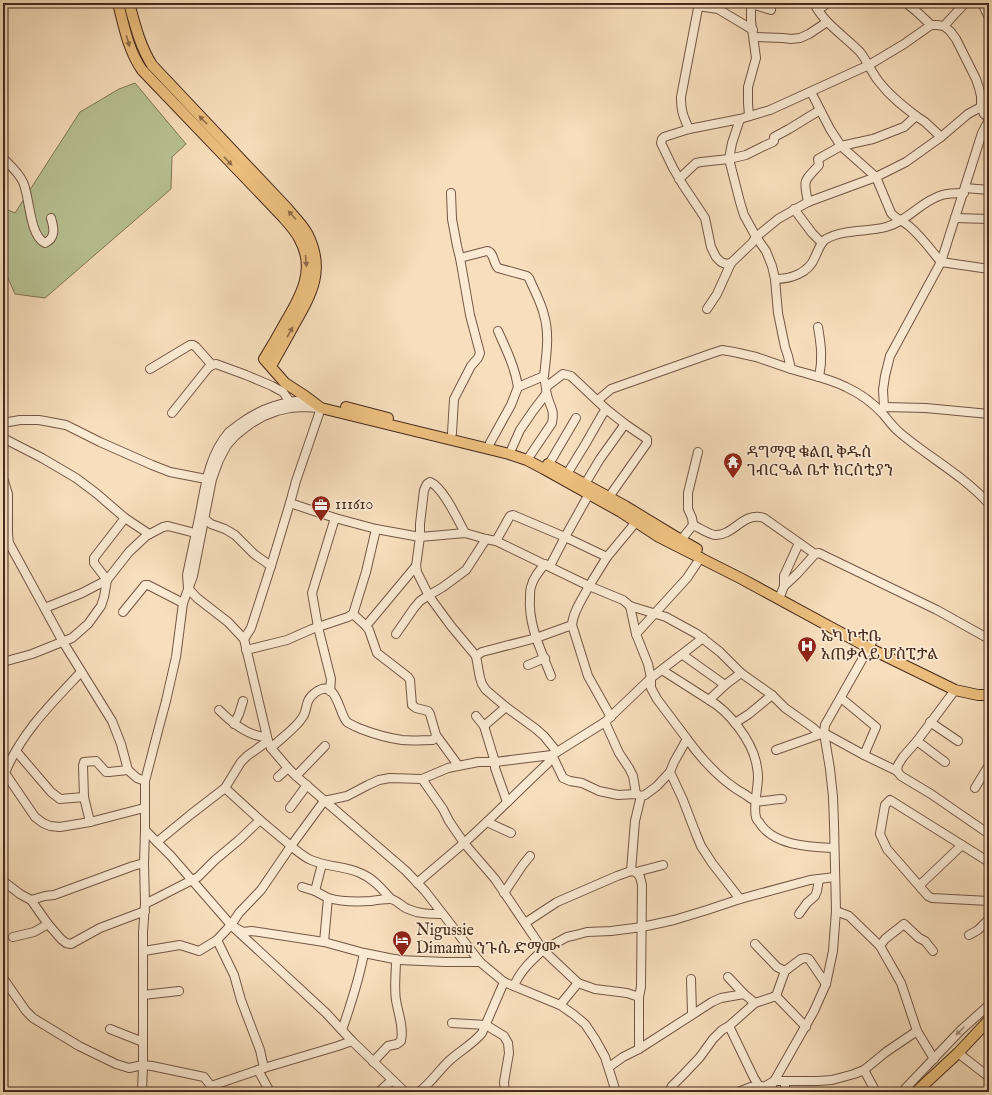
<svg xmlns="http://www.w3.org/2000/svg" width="992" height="1095" viewBox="0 0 992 1095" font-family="'IM FELL English','Noto Serif Ethiopic',serif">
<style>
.green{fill:#b8c294;stroke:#807658}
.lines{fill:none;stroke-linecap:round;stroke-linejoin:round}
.minor-casing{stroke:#735645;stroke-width:10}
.major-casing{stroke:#47291d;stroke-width:12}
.minor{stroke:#faead3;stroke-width:8}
.major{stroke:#ecbf7e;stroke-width:10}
.oneway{fill:#916c49}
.oneway2{fill:#a08a78}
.labels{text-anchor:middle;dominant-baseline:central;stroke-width:3.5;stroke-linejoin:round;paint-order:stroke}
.poi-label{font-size:16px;fill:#47291d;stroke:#faead3;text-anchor:start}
</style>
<rect width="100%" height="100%" fill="#f7debc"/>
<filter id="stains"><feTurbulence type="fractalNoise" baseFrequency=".005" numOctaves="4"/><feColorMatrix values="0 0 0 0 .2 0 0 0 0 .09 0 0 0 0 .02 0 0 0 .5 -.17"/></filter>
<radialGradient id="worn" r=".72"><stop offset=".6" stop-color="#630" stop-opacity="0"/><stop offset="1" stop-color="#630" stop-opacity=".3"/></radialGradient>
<polygon class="green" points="135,83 186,144 172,157 171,189 45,298 15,294 3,267 3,208 15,213 80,112 119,89"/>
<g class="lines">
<g class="minor-casing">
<g id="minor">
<path d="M814 3C824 24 845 36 860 52 868 62 872 74 880 83 890 96 903 106 916 116"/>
<polyline points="906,3 916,11 931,25"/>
<polyline points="965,3 944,26 950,31 956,39 976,79 979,88 981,96 981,107"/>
<polyline points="982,3 989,18"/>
<polyline points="751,4 771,10"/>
<polyline points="698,6 718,9 753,30"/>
<polyline points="818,10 828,3"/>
<polyline points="754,37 783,38 791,39 800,38 809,34 827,22"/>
<polyline points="749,116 748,103 748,87 756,58 751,21 751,3"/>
<path d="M989 118 984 114 981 107 968 114 941 137 906 162 876 177 808 202 778 219 756 237 766 251 772 266 775 279 778 313 785 347 788 356 791 369C810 375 829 378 846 387 859 393 873 403 883 414 888 420 893 427 899 432 928 457 963 475 989 504"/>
<polyline points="740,119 732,143 729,159 740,202 744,215 756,237 752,243 731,263 726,264 721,262 716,257 711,247 705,218 683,185 673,168 661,143 662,139 664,137 689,129 740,119 770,110 869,65 904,44 931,25 937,25 944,26"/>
<path d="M689 129C683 116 681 111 681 97L699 3"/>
<path d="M941 137 925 122 916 116 904 127 873 139 841 146 876 177 891 213C896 219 903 221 909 226 921 236 931 250 941 262L989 269"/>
<path d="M3 158C10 165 19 173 23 182 30 197 29 235 45 243 56 238 54 228 51 218"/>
<polyline points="679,179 696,163 701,162 729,159 746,155 764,146 773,142 774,141 774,137 776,136 789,129 820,110"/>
<polyline points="965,188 989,190"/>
<polyline points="451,193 452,219 457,246 460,258 470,315 480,353 478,358 471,366 454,399 452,433"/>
<path d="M808 202C803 178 804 182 819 165L818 159 841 146 830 129 811 92"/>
<polyline points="794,209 812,233 822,243"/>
<polyline points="955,218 989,219"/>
<path d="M460 258 487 251C494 252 493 263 498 268L527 276 529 278C534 290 541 302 544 315 550 335 546 357 544 376L518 387 511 405 490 443"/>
<path d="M775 279C791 279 809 273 815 257 818 251 820 243 826 239 844 229 867 232 886 227 908 221 921 201 942 195 949 193 956 193 964 193"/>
<polyline points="707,309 717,294 731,263"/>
<path d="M818 327C821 345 823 359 819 377"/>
<path d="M498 331C506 349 515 367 518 387"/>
<polyline points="150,369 190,345 193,345 196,347 212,365"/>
<polyline points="546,387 563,374 571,376 606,409 625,424 647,439 647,443 609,497"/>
<path d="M310 399C284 402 263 407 241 423 237 426 233 429 229 432 208 456 205 488 199 518 195 537 191 556 187 575L188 588 197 598 228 622 244 639 268 741 271 748 288 768 296 776 406 871 425 891 480 962 504 982 560 1005 573 1014 585 1024 595 1039 605 1057 616 1092"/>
<polyline points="598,400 611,389 710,354 722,350 734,352 756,357 791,369"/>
<polyline points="884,407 883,390 885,376 890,356 941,262 982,133 989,120"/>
<polyline points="880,410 884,407 926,408 989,414"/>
<polyline points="172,413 208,368 212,365 216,364 246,375 272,386 283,392 290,402"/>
<polyline points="3,423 20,420 39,420 66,425 100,442 152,465 170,472 206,479"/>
<polyline points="3,438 42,458 76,478 96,493 125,518"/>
<polyline points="512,448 520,430 533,411 546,394"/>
<path d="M527 460 552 423C555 409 550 408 547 395 546 391 546 386 545 382"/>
<polyline points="549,464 576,418"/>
<polyline points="567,474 586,443 602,415 606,409"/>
<polyline points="3,478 8,494 8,534 9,543 63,642 112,721 121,744 128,770"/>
<polyline points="585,484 600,459 625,424"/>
<path d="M290 503 335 518 376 529 420 537 465 533 486 539 496 541 589 586C583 598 573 611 572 625"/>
<polyline points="205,519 211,524 225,529 235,535 254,554 271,566"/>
<path d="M636 522 607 557 589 586 623 600 630 606 666 617 697 634 720 652 741 673 725 685 709 700C729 711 751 740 756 762 757 767 758 773 758 777 758 788 753 808 756 817 756 819 758 821 759 822 773 846 810 847 834 848"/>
<path d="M693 525C698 527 710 535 715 535 734 536 743 511 764 518L815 554"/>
<path d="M465 533C458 520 443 487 430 482L427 484 424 490 420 524V537L416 566 417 572 429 596 451 626 476 656 480 678 482 684 486 690 506 707 536 729 544 736 557 752"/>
<polyline points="681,540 693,525 692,518 688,509 688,493 698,452"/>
<polyline points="496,541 510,516 513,515 565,537 607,557"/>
<path d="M545 564C539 571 533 578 531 587 530 590 530 594 530 597 528 625 541 650 551 676"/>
<polyline points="550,566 565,537 589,494"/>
<polyline points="784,586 784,576 799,543"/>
<polyline points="779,599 784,586 797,574 815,554 819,553 825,556 937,610 989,639"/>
<polyline points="630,606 636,634"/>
<polyline points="45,608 82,593 107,580 94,563 94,558 125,518 149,534"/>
<polyline points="123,612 145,585 148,585 183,603"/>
<polyline points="353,614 366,572 376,529"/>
<polyline points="366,626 416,566"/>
<polyline points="396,634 414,608 420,601 426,597 443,587 466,570 486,539"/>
<polyline points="244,639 251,628 271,566 290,503 296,481 321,408 303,407 290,408 277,411 264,416 250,424 236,435 227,445 219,460 212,479 193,576 183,603 176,657 166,701 159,727 145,781 145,830 171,856 231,925 326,1013 352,1041 405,1092"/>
<path d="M246 650 287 640 312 629 348 617 353 614 366 626 369 630 377 653 408 677 410 680 412 705 416 708 428 711 430 714 436 735 435 738 433 740C423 740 412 741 402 740 388 738 374 734 361 729 357 727 351 725 347 722 339 715 337 677 316 692 303 701 309 709 302 718 296 728 280 739 271 748"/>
<polyline points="683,655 725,685"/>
<polyline points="476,656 482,652 536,638 572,625 588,676 611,717"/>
<polyline points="3,662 32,654 72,638 88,624 101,606 104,597 107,580 129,552 146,536 163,527 168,526 195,533"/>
<polyline points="528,665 545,658"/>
<polyline points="662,670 709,700"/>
<path d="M81 672C51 704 21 733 5 773L35 817 43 823 50 826 60 827 90 822 144 808"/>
<polyline points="741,673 772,695 785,708 812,727 820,734"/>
<polyline points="955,690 917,741 903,757 898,765 897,771 901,776 931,794 989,834"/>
<polyline points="330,691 331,679 318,627 312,593 335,518"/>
<polyline points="841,698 876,727 864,755"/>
<path d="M219 710C231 722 249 737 267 737"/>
<polyline points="476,716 484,726 506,707"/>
<polyline points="605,722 619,753 629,768 633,776 636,794"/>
<polyline points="930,722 958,741"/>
<polyline points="735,723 749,714 772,695"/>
<polyline points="234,724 239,714 243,701"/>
<polyline points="484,726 495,762 495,768 507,802"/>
<polyline points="436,735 458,765"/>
<path d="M687 739C703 761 722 782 746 795 749 797 753 801 757 801 764 802 774 799 782 799"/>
<polyline points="917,741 945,762"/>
<polyline points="776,750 824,733 864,755 897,771"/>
<polyline points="16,751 51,792 60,799 84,797 90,822"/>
<polyline points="670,772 683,800 696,834 701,846 712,863 740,899"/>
<polyline points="296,776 325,746"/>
<polyline points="278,777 288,768"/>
<polyline points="225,788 241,762 247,756 268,741"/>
<polyline points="975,788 989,765"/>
<polyline points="84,797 83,766 84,762 96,761 106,772 109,772 128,770 137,778 145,781"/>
<polyline points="290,808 307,785"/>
<polyline points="487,822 511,833"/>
<polyline points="157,842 190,815 225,788 260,820 291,846 324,801 347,796 368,785 379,780 390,778 422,779 448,768 478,762 495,762 552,755 563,778 570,781 582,783 599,791 618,795 636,794 641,796"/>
<polyline points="962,845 921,884 921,888 928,896 932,898 989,901"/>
<polyline points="144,863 133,866 54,895 45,896 31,900 48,924 61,939 66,943 71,944 100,928 145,911"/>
<polyline points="631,871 635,821 641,796 645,795 657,786 670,772 674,762 687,739 657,699 651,688 651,678 648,664 636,634 687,578 701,557"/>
<polyline points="636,872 663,865"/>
<polyline points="3,881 20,894 31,900"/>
<polyline points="417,883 464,843 449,821 443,809 422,779"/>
<polyline points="302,887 315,891 322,864"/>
<polyline points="921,888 887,849 880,834 885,805 890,800 989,862"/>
<polyline points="315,891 328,898 324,942"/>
<polyline points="504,893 522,866 530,856"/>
<path d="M328 898C342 902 356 902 371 901 377 900 384 899 390 899 396 899 402 907 408 909 419 914 430 914 442 914"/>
<polyline points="145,904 198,877 215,860 239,840 260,820"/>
<polyline points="799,914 807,903 815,896 817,891 819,879"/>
<polyline points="525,923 557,902 617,876 631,871 636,872 640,877 642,885 641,987 639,997 627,993 595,989 578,983 560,1005"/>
<path d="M231 925 239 913 261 890 291 846C297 851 304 857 311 860 327 867 345 866 360 873 373 878 382 889 391 899"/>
<polyline points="969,935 978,930 989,919"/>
<polyline points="13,937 34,932 48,924"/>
<polyline points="755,944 777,967 785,971"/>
<polyline points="880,946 885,939 904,924 919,938 925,941 933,951"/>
<polyline points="144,951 180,945 199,951 217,940"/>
<polyline points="728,977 744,994"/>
<polyline points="3,978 26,1011 33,1018 79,1046 116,1064 129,1068 143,1065 152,1066 204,1077 211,1086 212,1092"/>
<polyline points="691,979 692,1013"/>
<polyline points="578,983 543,950 567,937 576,935 587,932 611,931 642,927 674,920 707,910 740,899 810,880 835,877"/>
<path d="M514 986C520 971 531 961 543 950L495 879 464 843C493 817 520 789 548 763L552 755 557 752 605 722 651 678 703 638"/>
<polyline points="143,995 179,991"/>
<polyline points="776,996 785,971 801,959 806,958 809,959 826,984"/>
<polyline points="452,1023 486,1025 504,1036 508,1043 509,1053 504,1082 505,1092"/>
<polyline points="729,1026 754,1078 759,1086"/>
<polyline points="110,1029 143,1042"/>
<path d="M342 1030C351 1004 359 980 364 953"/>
<polyline points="917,1031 934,1059"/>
<polyline points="639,1049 712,1002 721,998 744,994 755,1003"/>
<polyline points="958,1053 989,1077"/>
<path d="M373 1062 388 1046 397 1044 401 1041C404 1027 398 1013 396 1000 394 987 396 973 396 959"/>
<polyline points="609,1067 623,1057 639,1049 639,997"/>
<polyline points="264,1068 260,1050 241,1000 234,975 217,940 231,925 243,932 252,931 324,942 364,953 399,960 445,962 480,962"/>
<polyline points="258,1070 270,1092"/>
<polyline points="864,1070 876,1092"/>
<polyline points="785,1081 785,1092"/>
<polyline points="211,1086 264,1068 338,1046 352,1041"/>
<polyline points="142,1092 143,1065 143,932 145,904 144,863 145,830"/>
<polyline points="379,1092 392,1080"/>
<path d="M419 1092C431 1083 439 1070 450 1060 461 1050 473 1044 482 1033L504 982"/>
<polyline points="669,1092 672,1086 684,1074 700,1057 713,1039 722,1030 729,1026 755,1003 776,996 806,1027"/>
<polyline points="738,1092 751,1087 766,1086 774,1081 818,1081 832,1080 854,1074 864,1070 886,1052 917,1031 901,983 880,946 849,916 836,911"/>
<polyline points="768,1092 814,1011 826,984 833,951 836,911 834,824 833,797 830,769 824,733 825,725 872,642"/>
<polyline points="902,1092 961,1030 989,1005"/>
</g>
</g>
<g class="major-casing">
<g id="major">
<path d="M118 3C124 26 128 50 142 70L281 215C288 223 296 231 300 240 316 269 301 296 286 321 279 334 272 346 264 359L285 383 305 396 321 408 509 454 527 460 544 469 621 512 659 537 742 579 869 648 955 690 978 695H989"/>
<path d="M129 3C135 25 140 46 152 65L287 208C294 217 303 225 308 235 325 270 312 293 295 323 287 338 279 352 271 366"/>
<polyline points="346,407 388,418"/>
<polyline points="548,464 625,506 681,540 697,549"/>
<polyline points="916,1092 958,1053 989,1020"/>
</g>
</g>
<use href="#minor" class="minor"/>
<use href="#major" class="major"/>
</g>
<defs><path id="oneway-solid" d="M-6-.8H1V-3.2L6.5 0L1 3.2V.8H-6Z"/></defs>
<g class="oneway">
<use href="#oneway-solid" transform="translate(128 41) rotate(73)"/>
<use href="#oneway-solid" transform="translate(203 120) rotate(-134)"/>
<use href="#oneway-solid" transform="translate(228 161) rotate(46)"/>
<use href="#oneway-solid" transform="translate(292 215) rotate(-132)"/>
<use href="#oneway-solid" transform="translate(306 261) rotate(85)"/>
<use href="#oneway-solid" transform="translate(290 332) rotate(-61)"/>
</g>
<use class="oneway2" href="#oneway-solid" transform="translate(960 1031) rotate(135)"/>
<defs>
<g id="temple-pin" transform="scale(1)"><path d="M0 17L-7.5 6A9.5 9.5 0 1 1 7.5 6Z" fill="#8f2418" stroke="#faead3"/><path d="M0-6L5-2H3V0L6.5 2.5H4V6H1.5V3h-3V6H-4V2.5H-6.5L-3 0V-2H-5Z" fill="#fff"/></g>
<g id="office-pin" transform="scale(1)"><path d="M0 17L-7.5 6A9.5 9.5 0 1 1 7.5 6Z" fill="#8f2418" stroke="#faead3"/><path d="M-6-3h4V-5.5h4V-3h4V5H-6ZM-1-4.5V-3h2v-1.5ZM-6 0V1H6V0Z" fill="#fff"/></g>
<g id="hospital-pin" transform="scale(1)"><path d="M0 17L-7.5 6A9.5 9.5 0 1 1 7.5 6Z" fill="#8f2418" stroke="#faead3"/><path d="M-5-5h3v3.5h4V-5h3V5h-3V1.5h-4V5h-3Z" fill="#fff"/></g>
<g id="hotel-pin" transform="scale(1)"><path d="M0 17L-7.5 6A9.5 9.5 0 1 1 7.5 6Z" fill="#8f2418" stroke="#faead3"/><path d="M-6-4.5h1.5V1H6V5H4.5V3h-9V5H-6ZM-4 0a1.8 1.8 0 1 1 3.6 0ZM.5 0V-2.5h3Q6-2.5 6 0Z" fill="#fff"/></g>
</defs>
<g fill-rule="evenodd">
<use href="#temple-pin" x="733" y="462"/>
<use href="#office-pin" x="321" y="505"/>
<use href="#hospital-pin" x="807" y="646"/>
<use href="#hotel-pin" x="402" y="940"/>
</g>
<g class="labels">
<g class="poi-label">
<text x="747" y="453">ዳግማዊ ቁልቢ ቅዱስ<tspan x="747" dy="18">ገብርዔል ቤተ ክርስቲያን</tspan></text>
<text x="335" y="505">111610</text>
<text x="821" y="637">ኤካ ኮተቤ<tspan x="821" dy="18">አጠቃላይ ሆስፒታል</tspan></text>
<text x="416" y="931">Nigussie<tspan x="416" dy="18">Dimamu ንጉሴ ድማሙ</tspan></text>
</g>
</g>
<rect width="992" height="1095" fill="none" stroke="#f7debc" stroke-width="16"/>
<rect x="4" y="4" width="984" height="1087" fill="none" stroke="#47291d" stroke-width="2"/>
<rect x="8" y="8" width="976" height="1079" fill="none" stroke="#47291d"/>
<rect width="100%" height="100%" filter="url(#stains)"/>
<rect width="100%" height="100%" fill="url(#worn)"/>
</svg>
